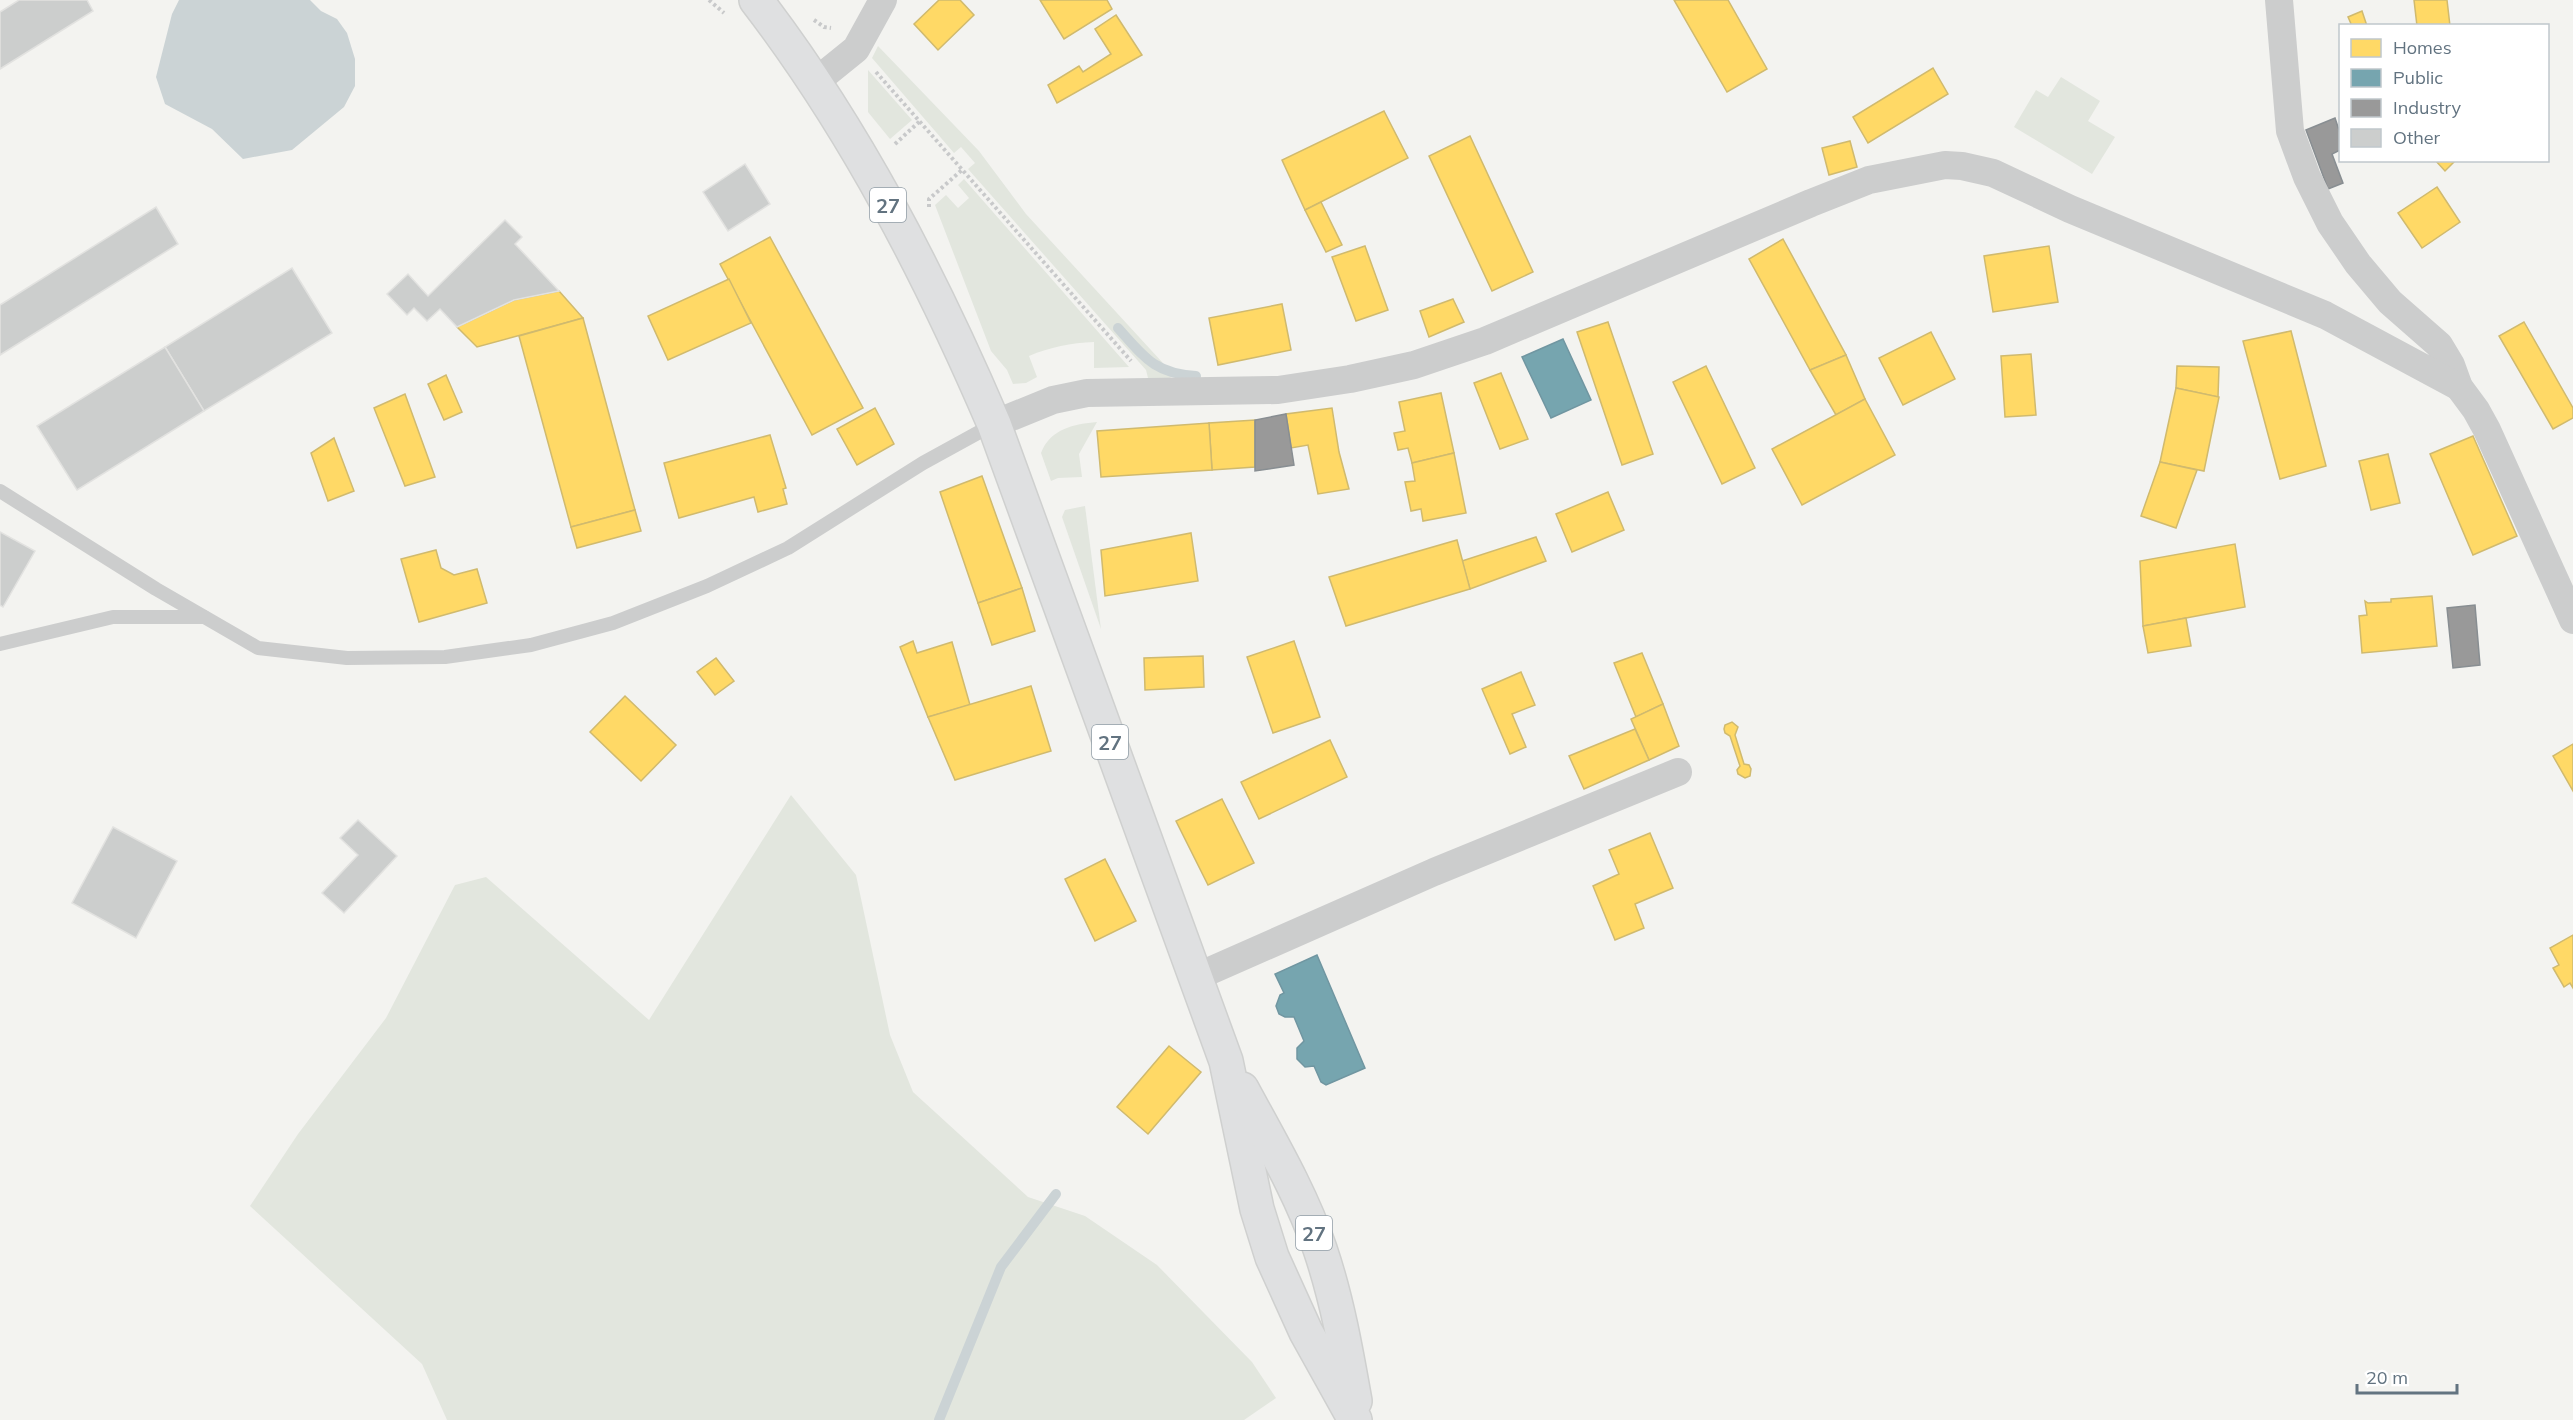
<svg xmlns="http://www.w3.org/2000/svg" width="2573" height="1420" viewBox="0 0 2573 1420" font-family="Mulish,sans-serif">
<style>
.green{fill:#e2e6de}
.water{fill:#cbd3d5}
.homes{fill:#ffd966;stroke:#d0ba6e;stroke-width:1.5}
.public{fill:#76a5af;stroke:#7096a1;stroke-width:1.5}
.industry{fill:#999;stroke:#888e92;stroke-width:1.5}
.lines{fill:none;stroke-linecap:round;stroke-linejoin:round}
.stream{stroke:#cbd3d5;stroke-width:10}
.building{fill:#cccecd;stroke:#e2e2e0;stroke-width:1.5}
.primary-casing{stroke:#cfd0cf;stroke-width:36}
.path{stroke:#c8c9ca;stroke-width:4;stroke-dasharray:3 3;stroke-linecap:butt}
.service{stroke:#cccdcd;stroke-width:14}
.minor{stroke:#cccdcd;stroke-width:28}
.primary{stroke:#dfe0e1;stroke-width:33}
.labels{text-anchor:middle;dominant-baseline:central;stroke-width:6;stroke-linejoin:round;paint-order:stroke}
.shield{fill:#fff;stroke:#919da6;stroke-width:1.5}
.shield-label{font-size:20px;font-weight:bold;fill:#627380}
</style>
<rect width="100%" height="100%" fill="#f3f3f0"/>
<g class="green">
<polygon points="878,46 979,151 1026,214 1162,362 1171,378 1148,378 1146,370 968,169 975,163 961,147 954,153 872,58"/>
<polygon points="868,70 912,120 890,139 868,112"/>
<polygon points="2061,77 2100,101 2088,121 2115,137 2092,174 2014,127 2036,90 2048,97"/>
<path d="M964 179 1107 342 1129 367 1094 368V342C1071 343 1050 347 1029 356L1037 377 1026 383 1013 384 1007 370 991 351 935 205 946 195 958 208 969 198 958 185Z"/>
<path d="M1097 422 1079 454 1082 477 1058 478 1051 481 1041 453C1050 429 1074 424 1097 422Z"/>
<polygon points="1085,506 1101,629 1062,517 1065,510"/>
<polygon points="791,795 856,875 890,1035 913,1092 1028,1197 1085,1216 1157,1265 1252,1362 1276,1398 1244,1420 447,1420 422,1364 250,1206 298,1134 386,1018 455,885 486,877 649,1020"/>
</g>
<polygon class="water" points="179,0 310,0 321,11 337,19 347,33 355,59 355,86 344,107 292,150 243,159 212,129 165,104 156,77 172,14"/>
<g class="homes">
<polygon points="939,0 960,0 974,15 938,50 914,24"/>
<polygon points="1040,0 1107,0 1112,9 1064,39"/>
<polygon points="1674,0 1728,0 1767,69 1727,92"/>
<polygon points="2414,0 2447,0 2450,26 2417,26"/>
<polygon points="2362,11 2367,26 2352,26 2348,17"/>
<polygon points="1116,15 1142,55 1057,103 1048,85 1079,66 1083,72 1111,54 1095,29"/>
<polygon points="1933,68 1948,94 1868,143 1853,117"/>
<polygon points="1384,111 1408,158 1305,210 1282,160"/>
<polygon points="1470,136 1533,272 1492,291 1429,156"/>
<polygon points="1850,141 1857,167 1829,175 1822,148"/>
<polygon points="2435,160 2456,160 2445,171"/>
<polygon points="2437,187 2460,222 2422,248 2398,213"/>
<polygon points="1321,202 1342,245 1326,252 1305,210"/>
<polygon points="770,237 863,408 812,435 720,264"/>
<polygon points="1783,239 1846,355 1810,370 1749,259"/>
<polygon points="1365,246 1388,310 1356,321 1332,257"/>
<polygon points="2049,246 2058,302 1993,312 1984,256"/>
<polygon points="729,279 751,323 668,360 648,316"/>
<polygon points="559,291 583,318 477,347 457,327 514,300"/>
<polygon points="1453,299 1464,322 1429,337 1420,311"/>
<polygon points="1282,304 1291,350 1218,365 1209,318"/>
<polygon points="583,318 635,510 571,527 519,336"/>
<polygon points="1608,322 1653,454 1622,465 1577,332"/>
<polygon points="2524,322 2573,408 2573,418 2553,429 2499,336"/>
<polygon points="2291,331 2326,466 2280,479 2243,341"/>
<polygon points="1931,332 1955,379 1903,405 1879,358"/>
<polygon points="2031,354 2036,415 2005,417 2001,356"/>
<polygon points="1846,355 1865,399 1836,415 1810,370"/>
<polygon points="1706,366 1755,468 1722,484 1673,382"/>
<polygon points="2177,366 2219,367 2218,397 2176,388"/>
<polygon points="1501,373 1528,439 1500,449 1474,383"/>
<polygon points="446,375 462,412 444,420 428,384"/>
<polygon points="2176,388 2219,397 2204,471 2160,462"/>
<polygon points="1441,393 1454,453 1412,463 1408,448 1398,450 1394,433 1405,431 1399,402"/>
<polygon points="405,394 435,477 405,486 374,408"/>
<polygon points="1865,399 1895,455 1802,505 1772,449"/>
<polygon points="875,408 894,444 857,465 837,429"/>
<polygon points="1332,408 1339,452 1349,489 1318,494 1308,445 1291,448 1286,414"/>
<polygon points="1255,420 1255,467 1212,470 1209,423"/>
<polygon points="1209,423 1212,470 1101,477 1097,431"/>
<polygon points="770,435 786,488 783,489 787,504 758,512 754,497 679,518 664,463"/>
<polygon points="2473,436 2517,536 2473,555 2430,454"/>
<polygon points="334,438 354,491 328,501 311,453"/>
<polygon points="1454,453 1466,513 1423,521 1421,509 1411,511 1405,482 1415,481 1412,463"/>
<polygon points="2388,454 2400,503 2371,510 2359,461"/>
<polygon points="2160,462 2197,470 2176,528 2141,516"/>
<polygon points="982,476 1022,588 978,603 940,492"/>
<polygon points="1608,492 1624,530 1572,552 1556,514"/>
<polygon points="635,510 641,531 577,548 571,527"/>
<polygon points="1191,533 1198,581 1105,596 1101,550"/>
<polygon points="1536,537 1546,561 1470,589 1462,561"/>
<polygon points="1457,540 1470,589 1346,626 1329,577"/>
<polygon points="2235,544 2245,607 2143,626 2140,561"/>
<polygon points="436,550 441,568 454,575 477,569 487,603 419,622 401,559"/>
<polygon points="1022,588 1035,631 992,645 978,603"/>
<polygon points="2432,596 2437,646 2362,653 2359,616 2367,615 2365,601 2368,603 2391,602 2391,599"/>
<polygon points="2186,618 2191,646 2148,653 2143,626"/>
<polygon points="913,641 917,653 952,642 970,705 928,717 900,647"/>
<polygon points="1294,641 1320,717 1273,733 1247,657"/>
<polygon points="1642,653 1663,704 1636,717 1614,663"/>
<polygon points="1203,656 1204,687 1145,690 1144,658"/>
<polygon points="716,658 734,681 715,695 697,672"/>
<polygon points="1521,672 1535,705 1512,714 1526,747 1510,754 1482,689"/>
<polygon points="1031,686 1051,751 955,780 928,717"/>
<polygon points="625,696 676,745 641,781 590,732"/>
<polygon points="1663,704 1679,746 1649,760 1631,719"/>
<polygon points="1732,722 1738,727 1735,735 1744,764 1749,765 1751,769 1750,776 1745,778 1738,774 1737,770 1740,766 1730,736 1725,733 1724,729 1725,725"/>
<polygon points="1635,729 1649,760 1584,789 1569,756"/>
<polygon points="1330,740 1347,777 1259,819 1241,782"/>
<polygon points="2573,744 2573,791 2553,756"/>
<polygon points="1222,799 1254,863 1208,885 1176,821"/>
<polygon points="1650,833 1673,888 1635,904 1644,928 1615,940 1593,886 1619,874 1609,850"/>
<polygon points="1105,859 1136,921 1095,941 1065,879"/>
<polygon points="2573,935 2573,988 2570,983 2564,987 2553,968 2559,965 2550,948"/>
<polygon points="1169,1046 1201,1072 1148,1134 1117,1107"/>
</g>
<g class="public">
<polygon points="1563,339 1591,400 1551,418 1522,357"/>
<polygon points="1317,955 1365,1068 1326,1085 1321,1082 1314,1066 1305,1067 1297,1059 1297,1048 1304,1041 1294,1017 1285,1017 1279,1014 1276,1006 1280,995 1284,993 1275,974"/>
</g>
<g class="industry">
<polygon points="2335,118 2340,133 2340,150 2332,154 2343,183 2328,189 2306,130"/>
<polygon points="1286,414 1294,465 1255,471 1255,420"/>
<polygon points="2475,605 2480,665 2453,668 2447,608"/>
</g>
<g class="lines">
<g class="stream">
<path d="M1118 328C1144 357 1155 374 1196 376"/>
<polyline points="939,1420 1001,1267 1056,1194"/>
</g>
</g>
<g class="building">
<polygon points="19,0 87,0 93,11 0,69 0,12"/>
<polygon points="745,164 770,204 728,231 703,192"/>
<polygon points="156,207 178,244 0,355 0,305"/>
<polygon points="505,220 522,237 515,244 559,291 514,300 457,327 440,309 427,321 414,308 407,315 387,294 408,274 428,296"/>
<polygon points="292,268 332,333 204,411 165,347"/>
<polygon points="165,347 204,411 77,490 37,426"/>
<polygon points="0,532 35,551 3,607 0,605"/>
<polygon points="358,820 397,856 344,913 322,893 358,855 340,838"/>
<polygon points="113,827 177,861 136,938 72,903"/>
</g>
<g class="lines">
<g class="primary-casing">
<g id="primary">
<path d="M756 0C855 129 930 275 994 424L1226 1061 1257 1209 1272 1257 1306 1332 1355 1420"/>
<path d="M1242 1089C1270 1141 1301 1193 1320 1249 1337 1299 1346 1350 1355 1401"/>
</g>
</g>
<g class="path">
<polyline points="709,0 724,13"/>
<polyline points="814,20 824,27 831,28"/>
<polyline points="876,72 1131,361"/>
<polyline points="895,144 920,121"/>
<polyline points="929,207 929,199 962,170"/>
</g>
<g class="service">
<polyline points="0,491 156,589 258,648 347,658 445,657 531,645 613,623 707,586 788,548 923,463 994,424"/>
<polyline points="0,644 113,617 204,617"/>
</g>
<g class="minor">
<polyline points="2279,0 2290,131 2307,177 2330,223 2358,264 2390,302 2439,345 2451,365 2459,387 2476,410 2487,430 2573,620"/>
<polyline points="814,83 856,49 883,0"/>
<polyline points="994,424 1053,400 1087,393 1278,390 1350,379 1414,365 1485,341 1811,203 1869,180 1945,165 1962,166 1993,173 2070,209 2325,315 2459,387"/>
<polyline points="1196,977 1434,872 1678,772"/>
</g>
<use href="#primary" class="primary"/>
</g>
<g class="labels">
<g class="shield">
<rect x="870" y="188" width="36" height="34" rx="4.5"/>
<rect x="1092" y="725" width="36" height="34" rx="4.5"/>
<rect x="1296" y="1216" width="36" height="34" rx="4.5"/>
</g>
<g class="shield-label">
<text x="888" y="205">27</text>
<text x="1110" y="742">27</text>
<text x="1314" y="1233">27</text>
</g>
</g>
<rect x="2339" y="24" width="210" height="138" fill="#ffffff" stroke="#c0c7cc" stroke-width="1.5"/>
<rect x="2351" y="39" width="30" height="18" fill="#ffd966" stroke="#c0c7cc" stroke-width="1.5"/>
<text x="2393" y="54" font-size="18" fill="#627380">Homes</text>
<rect x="2351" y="69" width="30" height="18" fill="#76a5af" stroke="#c0c7cc" stroke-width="1.5"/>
<text x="2393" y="84" font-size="18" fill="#627380">Public</text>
<rect x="2351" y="99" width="30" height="18" fill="#999999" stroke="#c0c7cc" stroke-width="1.5"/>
<text x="2393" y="114" font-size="18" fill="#627380">Industry</text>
<rect x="2351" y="129" width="30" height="18" fill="#cccecd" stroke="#c0c7cc" stroke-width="1.5"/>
<text x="2393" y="144" font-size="18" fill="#627380">Other</text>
<path d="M2357 1384v9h100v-9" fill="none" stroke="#627380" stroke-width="3"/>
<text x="2366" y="1384" font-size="18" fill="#627380" stroke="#ffffff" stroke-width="4.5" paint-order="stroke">20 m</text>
</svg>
